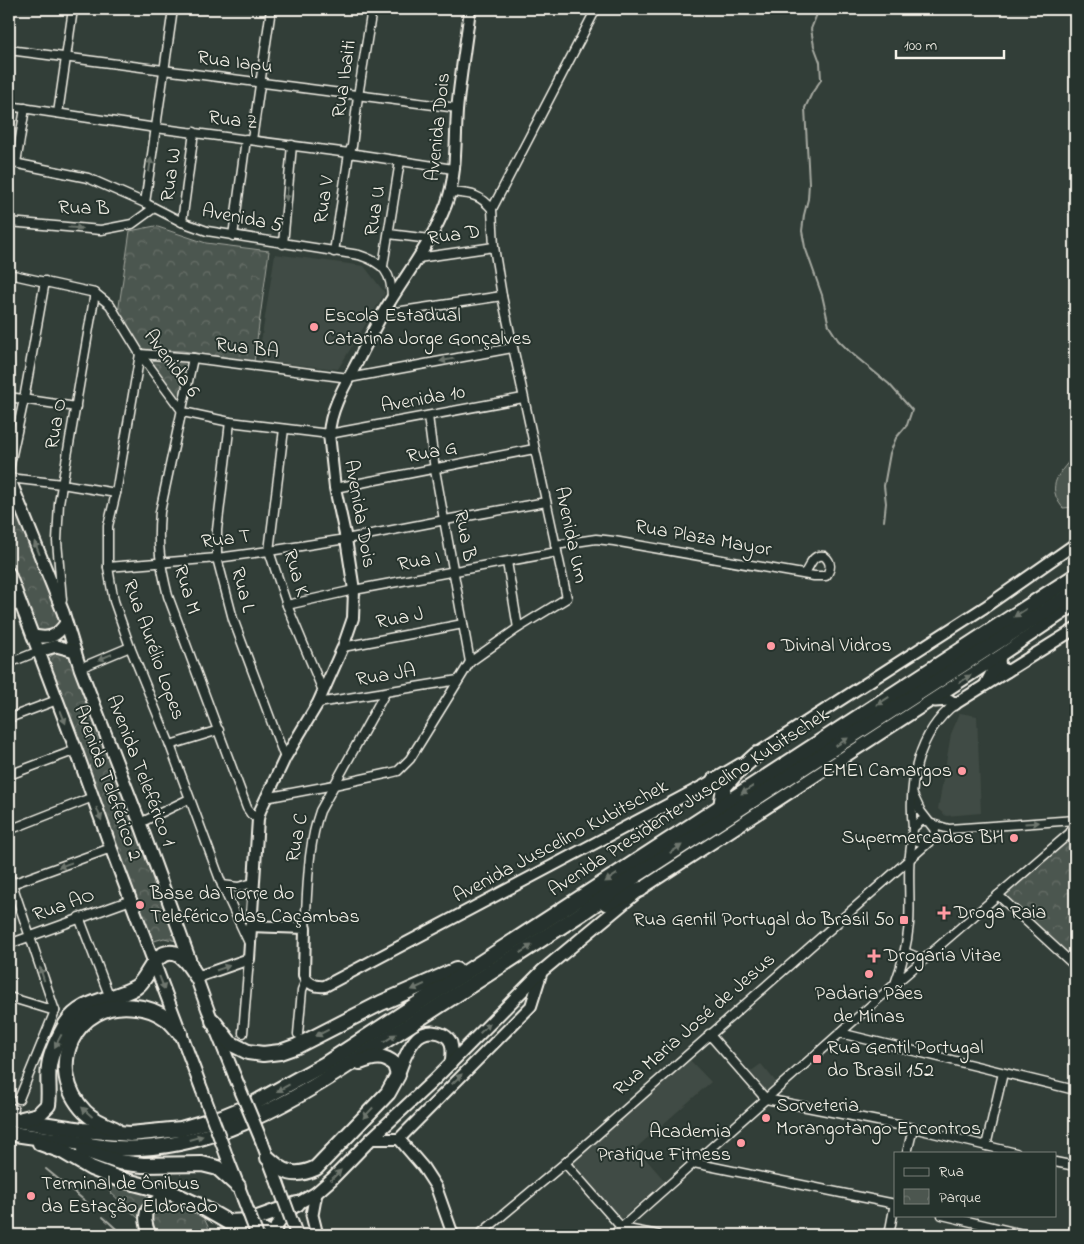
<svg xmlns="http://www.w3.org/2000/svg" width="1084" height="1244" viewBox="0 0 1084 1244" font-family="'Indie Flower',sans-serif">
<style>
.built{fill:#404b44}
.grass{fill:#4c564f;stroke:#a0a49c}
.park{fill:url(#park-crowns);stroke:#a0a49c}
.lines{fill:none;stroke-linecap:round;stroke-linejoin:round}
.stream{stroke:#a6a9a1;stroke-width:2}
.minor-casing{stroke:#f4f1e8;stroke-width:11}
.tertiary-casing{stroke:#f4f1e8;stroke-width:14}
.secondary-casing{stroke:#f4f1e8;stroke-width:15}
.trunk-casing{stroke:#f4f1e8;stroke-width:18}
.minor{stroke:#26332d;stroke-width:8}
.tertiary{stroke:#26332d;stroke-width:10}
.secondary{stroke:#26332d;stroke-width:11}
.trunk{stroke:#26332d;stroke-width:14}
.secondary-bridge-casing{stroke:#f4f1e8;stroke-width:15;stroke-linecap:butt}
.secondary-bridge{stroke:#26332d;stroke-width:11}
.oneway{fill:#6e766e}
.poi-dot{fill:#ff9aa2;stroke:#26332d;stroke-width:2}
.labels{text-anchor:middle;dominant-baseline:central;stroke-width:4;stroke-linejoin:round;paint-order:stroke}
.street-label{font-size:20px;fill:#f4f1e8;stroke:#26332d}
.poi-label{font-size:20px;fill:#f4f1e8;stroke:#26332d;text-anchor:start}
</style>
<defs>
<pattern id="park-crowns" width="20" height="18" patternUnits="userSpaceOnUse" patternTransform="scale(1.25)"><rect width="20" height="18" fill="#4c564f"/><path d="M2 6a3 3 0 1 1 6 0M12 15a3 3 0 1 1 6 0" fill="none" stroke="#666f68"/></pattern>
</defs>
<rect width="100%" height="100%" fill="#323e38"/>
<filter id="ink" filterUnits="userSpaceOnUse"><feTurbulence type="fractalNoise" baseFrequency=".02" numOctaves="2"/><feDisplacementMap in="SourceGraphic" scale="10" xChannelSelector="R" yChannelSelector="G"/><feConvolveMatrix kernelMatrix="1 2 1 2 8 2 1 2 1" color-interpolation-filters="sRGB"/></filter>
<g filter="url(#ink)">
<g class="built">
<polygon points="275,254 364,266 385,293 338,369 258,361"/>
<polygon points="960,713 977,716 981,813 946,816 938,809 951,734"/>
<polygon points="688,1058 711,1082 636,1148 665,1181 620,1220 568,1162"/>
<polygon points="761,1064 776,1082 766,1091 750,1072"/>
</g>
<path class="grass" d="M1075 454V507L1063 508C1044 485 1061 472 1075 454Z"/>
<g class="park">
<polygon points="155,226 206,243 269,251 254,362 183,351 139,349 118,313 130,231"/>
<polygon points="140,354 193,358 183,412"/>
<path d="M9 484 61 621C55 632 49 634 37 633L9 558Z"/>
<polygon points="69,652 74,655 181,942 164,938 151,942 47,659 54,654"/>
<polygon points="1075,832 1075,960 1002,894"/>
<polygon points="115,1184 158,1193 143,1208 139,1219 109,1191 111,1187"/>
<path d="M170 1203C195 1207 203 1210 211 1235H156L148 1219C151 1208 159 1205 170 1203Z"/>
</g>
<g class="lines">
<g class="stream">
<polyline points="819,9 811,29 814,46 820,62 821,80 812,93 805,108 809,183 808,199 804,215 802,231 805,247 822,295 829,326 838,340 850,352 889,384 912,410 907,425 896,438 890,453 884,486 886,503 884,521"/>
<polyline points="46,1169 90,1205"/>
<polyline points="103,1217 123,1235"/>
</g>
<g class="minor-casing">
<g id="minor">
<polyline points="9,50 457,108"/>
<polyline points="9,106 156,128 349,153 453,169"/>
<polyline points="58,113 73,9"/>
<polyline points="252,140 271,9"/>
<path d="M9 162 88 178 145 203 182 222 207 231 359 255C384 263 392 273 392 299"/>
<polyline points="16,163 25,108"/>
<polyline points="145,203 173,9"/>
<polyline points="492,209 596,9"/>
<polyline points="9,222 101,230 132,224 154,208"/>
<polyline points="182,222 194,132"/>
<polyline points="389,234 430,239"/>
<polyline points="233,236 246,139"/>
<polyline points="283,244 292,145"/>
<polyline points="334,252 349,153 352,146 358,96 372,9"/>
<polyline points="418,258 494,247"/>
<polyline points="383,266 400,161"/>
<polyline points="9,274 95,293 110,305 140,354 183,412 230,422 329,434 523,398"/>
<polyline points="382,314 502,296"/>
<path d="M193 358 160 512C157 545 160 564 168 596L247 808 251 814 258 819"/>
<polyline points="9,397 76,407"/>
<polyline points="428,416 435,470 470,662"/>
<polyline points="230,422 217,530 217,558 233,619 285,758"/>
<polyline points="284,429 269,551 287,605 323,691"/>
<polyline points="9,469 24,399 45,281"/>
<polyline points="9,478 62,484 116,493"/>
<polyline points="335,488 534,449"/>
<path d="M555 545 596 539 614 541 814 576H826C831 569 832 562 824 556 811 554 811 566 804 574"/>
<polyline points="507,562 518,628"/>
<polyline points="108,567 217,558 269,551 346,539 445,520 546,502"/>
<polyline points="62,600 57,541 59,503 95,293"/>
<polyline points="287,605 354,590 557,552"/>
<polyline points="9,608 21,604"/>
<polyline points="343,647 463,624"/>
<polyline points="9,663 39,651"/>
<polyline points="80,668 130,647"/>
<polyline points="318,703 458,680"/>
<polyline points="9,718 57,700"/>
<polyline points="170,745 219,730"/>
<polyline points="9,775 76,750"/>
<path d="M913 795 921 812 935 830C934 848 910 846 913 828L921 821H927"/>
<path d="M265 798 334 785 390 773 398 771 410 759 470 662 518 628 567 598 502 296 494 247 492 209C479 193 469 194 450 192"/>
<polyline points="140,823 189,799"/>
<polyline points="932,824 949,829 1075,820"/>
<path d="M913 828C908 782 918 733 955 704"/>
<polyline points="9,830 93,797"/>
<polyline points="9,875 55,1011"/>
<polyline points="9,885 111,848"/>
<polyline points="222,885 238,887 253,883"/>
<polyline points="998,895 1075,966"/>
<polyline points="79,917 107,990"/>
<path d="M305 928C308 889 307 848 320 811L385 693"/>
<polyline points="249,943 222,885 170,745 130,647 114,601 111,585 108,567 108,526 116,493 140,354 193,358 349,378 512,348"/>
<polyline points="9,944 131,900"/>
<polyline points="905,952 924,960"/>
<path d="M895 984C902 965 907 945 909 924 911 895 906 864 913 836"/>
<polyline points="9,997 55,1011"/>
<polyline points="243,1033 249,959"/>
<polyline points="840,1033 1075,1090"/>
<polyline points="298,1034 302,990 306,980"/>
<polyline points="709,1034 766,1099 913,1128 1016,1153"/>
<polyline points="19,1099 55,1011"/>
<polyline points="9,1107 14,1109"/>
<polyline points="986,1146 1003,1073"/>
<polyline points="907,1153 913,1128"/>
<polyline points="1055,1162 1075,1166"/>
<polyline points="565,1163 622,1228"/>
<polyline points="694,1163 895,1204"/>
<polyline points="942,1215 1027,1235"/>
<polyline points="622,1228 658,1235"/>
<polyline points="479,1235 565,1163 929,842"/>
<polyline points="613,1235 895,984 1070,833 1075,821"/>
<polyline points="889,1235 895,1203"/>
<polyline points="1073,1235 1075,1226"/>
</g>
</g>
<g class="tertiary-casing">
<g id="tertiary">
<polyline points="955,704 1075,629"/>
<polyline points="753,756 985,607 1075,544"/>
<path d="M250 926 305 928 304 975C308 984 315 987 325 986L703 786 740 764"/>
<path d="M197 977 249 959 258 819 260 811 285 758 318 703 343 647 353 618 354 590 346 539 335 488 329 434C330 412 342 390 353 370 363 351 372 332 383 313 404 277 431 244 446 205 457 176 455 141 457 111 460 77 466 43 470 9"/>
<polyline points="371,1139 399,1139"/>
<polyline points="399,1139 531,1006 542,971"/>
<polyline points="399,1139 423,1167 436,1187 453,1235"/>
</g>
</g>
<g class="secondary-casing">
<g id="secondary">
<polyline points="9,478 63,612 80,668 140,823 208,1010 235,1077"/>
<polyline points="9,573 76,750 111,848 202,1090"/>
<path d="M33 636C50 639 56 637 66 623"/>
<polyline points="39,651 56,646 75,651"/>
<polyline points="999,660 1000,668 1007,671"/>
<polyline points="986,684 1000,657"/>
<polyline points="935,701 949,700 955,704"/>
<path d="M398 1075C403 1063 406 1050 415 1040 423 1029 445 1029 451 1043 453 1050 452 1056 451 1063"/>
<polyline points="262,1142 278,1184"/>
<polyline points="227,1157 243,1198"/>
<polyline points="316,1193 312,1215 317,1235"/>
<path d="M150 1235C139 1210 149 1202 172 1193"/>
<path d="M231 1235C245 1224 261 1225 275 1235"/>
<polyline points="275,1235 276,1227 283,1217 297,1204 316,1193 332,1179 371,1139 434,1080 542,971 641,889 1001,655 1075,605"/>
</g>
</g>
<g class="trunk-casing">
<g id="trunk">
<polyline points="714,780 724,787"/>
<polyline points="721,807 724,787 737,772 757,754"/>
<polyline points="606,903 641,889"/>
<polyline points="213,1021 230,1043 248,1052 263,1054 280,1052 297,1046 381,1003 456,970"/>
<polyline points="9,1119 82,1130 130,1134 181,1129 222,1117 251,1105 325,1064 1075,576"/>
<path d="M22 1119 38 1115 48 1105C50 1092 47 1079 49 1066 51 1051 59 1037 66 1024 82 999 113 1001 136 987 149 979 153 950 173 953 184 954 191 969 197 977"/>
<path d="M115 1129C105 1125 93 1120 85 1112 43 1069 74 998 136 1007 147 1008 158 1012 167 1019 172 1023 176 1028 180 1033"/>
<path d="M9 1133C29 1137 49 1139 69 1141 84 1144 99 1147 114 1148 194 1153 269 1115 334 1074L582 913 632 878 1075 592"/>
<polyline points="40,1143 62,1151 91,1168 119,1179 172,1193 200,1206 228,1222 249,1221 297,1204"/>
<polyline points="84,1150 119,1162 143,1165 202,1164 218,1168 238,1186"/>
<path d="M268 1158C284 1173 294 1178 316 1168L388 1093 398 1075 395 1065C384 1054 373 1057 360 1062"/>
</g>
</g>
<use href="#minor" class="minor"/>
<use href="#tertiary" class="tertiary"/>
<use href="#secondary" class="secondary"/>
<use href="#trunk" class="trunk"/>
<g class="secondary-bridge-casing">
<g id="secondary-bridge">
<polyline points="235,1077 262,1142"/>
<polyline points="202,1090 227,1157"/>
<polyline points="278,1184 296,1233"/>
<polyline points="243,1198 257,1235"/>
</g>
</g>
<use href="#secondary-bridge" class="secondary-bridge"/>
</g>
<defs><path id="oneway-solid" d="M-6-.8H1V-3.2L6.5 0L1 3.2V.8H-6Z" transform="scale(1.25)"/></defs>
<g class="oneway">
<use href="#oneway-solid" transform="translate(150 165) rotate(-82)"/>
<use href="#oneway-solid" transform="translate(287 194) rotate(96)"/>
<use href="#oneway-solid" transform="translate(75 228) rotate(5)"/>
<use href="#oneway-solid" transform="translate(447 360) rotate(169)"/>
<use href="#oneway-solid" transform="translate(37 548) rotate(-112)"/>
<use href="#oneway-solid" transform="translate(1020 613) rotate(147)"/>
<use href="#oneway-solid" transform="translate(105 657) rotate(157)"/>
<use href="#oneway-solid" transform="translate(965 679) rotate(-33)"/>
<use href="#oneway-solid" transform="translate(883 701) rotate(147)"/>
<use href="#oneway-solid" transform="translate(63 717) rotate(68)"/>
<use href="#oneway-solid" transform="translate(842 742) rotate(-33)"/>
<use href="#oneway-solid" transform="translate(747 790) rotate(147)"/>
<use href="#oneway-solid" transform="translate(99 814) rotate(69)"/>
<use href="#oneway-solid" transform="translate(1032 823) rotate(-4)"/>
<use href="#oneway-solid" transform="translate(676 849) rotate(-33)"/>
<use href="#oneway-solid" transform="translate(65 865) rotate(160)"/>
<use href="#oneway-solid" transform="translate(611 878) rotate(147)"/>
<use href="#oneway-solid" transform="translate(526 949) rotate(-33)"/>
<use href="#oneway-solid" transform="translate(223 968) rotate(-19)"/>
<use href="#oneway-solid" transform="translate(42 974) rotate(-108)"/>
<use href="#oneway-solid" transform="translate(162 983) rotate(69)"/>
<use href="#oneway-solid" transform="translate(418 987) rotate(156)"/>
<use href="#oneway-solid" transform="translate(485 1028) rotate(-45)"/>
<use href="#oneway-solid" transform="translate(322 1033) rotate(153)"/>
<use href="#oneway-solid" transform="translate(390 1038) rotate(-33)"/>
<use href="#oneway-solid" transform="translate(58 1041) rotate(118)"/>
<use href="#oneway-solid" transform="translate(457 1079) rotate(-45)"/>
<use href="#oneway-solid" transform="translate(283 1088) rotate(151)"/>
<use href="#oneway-solid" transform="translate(87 1112) rotate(-138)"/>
<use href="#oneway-solid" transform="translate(368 1113) rotate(133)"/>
<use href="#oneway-solid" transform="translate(196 1138) rotate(-16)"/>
<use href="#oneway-solid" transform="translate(336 1175) rotate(-44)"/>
</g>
</g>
<g class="poi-dot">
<circle cx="314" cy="327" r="5"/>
<circle cx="771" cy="646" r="5"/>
<circle cx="962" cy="771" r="5"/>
<circle cx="1014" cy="838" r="5"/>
<circle cx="140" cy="905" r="5"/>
<path d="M941.5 905.5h5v5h5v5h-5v5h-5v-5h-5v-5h5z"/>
<rect x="899" y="915" width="10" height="10" rx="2.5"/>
<path d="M871.5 948.5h5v5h5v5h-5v5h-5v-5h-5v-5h5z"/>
<circle cx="869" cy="974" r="5"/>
<rect x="812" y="1054" width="10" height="10" rx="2.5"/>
<circle cx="766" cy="1118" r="5"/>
<circle cx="741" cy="1143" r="5"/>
<circle cx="31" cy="1196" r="5"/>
</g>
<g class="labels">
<g class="street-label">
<text transform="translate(235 63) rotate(7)">Rua Iapu</text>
<text transform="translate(345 79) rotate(-82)">Rua Ibaiti</text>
<text transform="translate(233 121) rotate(7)">Rua Z</text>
<text transform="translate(439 127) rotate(-84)">Avenida Dois</text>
<text transform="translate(172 175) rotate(-82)">Rua W</text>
<text transform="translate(325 200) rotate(-81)">Rua V</text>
<text transform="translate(84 209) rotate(1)">Rua B</text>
<text transform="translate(376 211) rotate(-81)">Rua U</text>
<text transform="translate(242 219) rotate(11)">Avenida 5</text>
<text transform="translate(454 236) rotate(-8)">Rua D</text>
<text transform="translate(247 349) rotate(7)">Rua BA</text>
<text transform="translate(171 364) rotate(53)">Avenida 6</text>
<text transform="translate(423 400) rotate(-10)">Avenida 10</text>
<text transform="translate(57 424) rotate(-80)">Rua O</text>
<text transform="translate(432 453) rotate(-11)">Rua G</text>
<text transform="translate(359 514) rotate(80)">Avenida Dois</text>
<text transform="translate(570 535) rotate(78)">Avenida Um</text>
<text transform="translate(464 536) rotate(79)">Rua B</text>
<text transform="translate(703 539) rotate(10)">Rua Plaza Mayor</text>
<text transform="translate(226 540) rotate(-7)">Rua T</text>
<text transform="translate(419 562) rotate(-10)">Rua I</text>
<text transform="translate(295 573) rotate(73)">Rua K</text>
<text transform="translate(186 590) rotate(73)">Rua M</text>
<text transform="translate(242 590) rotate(75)">Rua L</text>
<text transform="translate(400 619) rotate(-11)">Rua J</text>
<text transform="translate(153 650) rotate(70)">Rua Aurélio Lopes</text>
<text transform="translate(386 676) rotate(-9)">Rua JA</text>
<text transform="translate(140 771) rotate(69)">Avenida Teleférico 1</text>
<text transform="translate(107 783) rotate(70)">Avenida Teleférico 2</text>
<text transform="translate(689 803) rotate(-33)">Avenida Presidente Juscelino Kubitschek</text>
<text transform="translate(298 838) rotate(-79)">Rua C</text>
<text transform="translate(561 842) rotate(-28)">Avenida Juscelino Kubitschek</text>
<text transform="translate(64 906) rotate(-20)">Rua AO</text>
<text transform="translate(695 1025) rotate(-41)">Rua Maria José de Jesus</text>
</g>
<g class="poi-label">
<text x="324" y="316">Escola Estadual<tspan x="324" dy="23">Catarina Jorge Gonçalves</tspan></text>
<text x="781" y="646">Divinal Vidros</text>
<text x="952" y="771" text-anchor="end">EMEI Camargos</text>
<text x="1004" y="838" text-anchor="end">Supermercados BH</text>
<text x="150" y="894">Base da Torre do<tspan x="150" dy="23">Teleférico das Caçambas</tspan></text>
<text x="954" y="913">Droga Raia</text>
<text x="894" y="920" text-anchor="end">Rua Gentil Portugal do Brasil 50</text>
<text x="884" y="956">Drogaria Vitae</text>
<text x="869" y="994" text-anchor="middle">Padaria Pães<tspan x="869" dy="23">de Minas</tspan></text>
<text x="827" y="1048">Rua Gentil Portugal<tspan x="827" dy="23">do Brasil 152</tspan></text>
<text x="776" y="1106">Sorveteria<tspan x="776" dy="23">Morangotango Encontros</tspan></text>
<text x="731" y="1132" text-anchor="end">Academia<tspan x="731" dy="23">Pratique Fitness</tspan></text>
<text x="41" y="1184">Terminal de Ônibus<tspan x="41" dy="23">da Estação Eldorado</tspan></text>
</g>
</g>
<rect width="1084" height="1244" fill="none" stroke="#26332d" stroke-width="30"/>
<rect x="15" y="15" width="1054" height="1214" fill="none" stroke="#f4f1e8" stroke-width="2" filter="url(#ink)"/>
<rect x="894" y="1152" width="162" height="65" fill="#26332d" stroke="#787f78"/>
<rect x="904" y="1168" width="25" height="8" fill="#26332d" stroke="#787f78"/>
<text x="939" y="1176" font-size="15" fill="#f4f1e8">Rua</text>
<rect x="904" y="1189" width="25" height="15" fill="url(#park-crowns)" stroke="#787f78"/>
<text x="939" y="1202" font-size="15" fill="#f4f1e8">Parque</text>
<path d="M896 50v8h108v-8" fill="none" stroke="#f4f1e8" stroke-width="2.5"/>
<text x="904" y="50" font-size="15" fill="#f4f1e8" stroke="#26332d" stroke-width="4" paint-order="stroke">100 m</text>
</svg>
